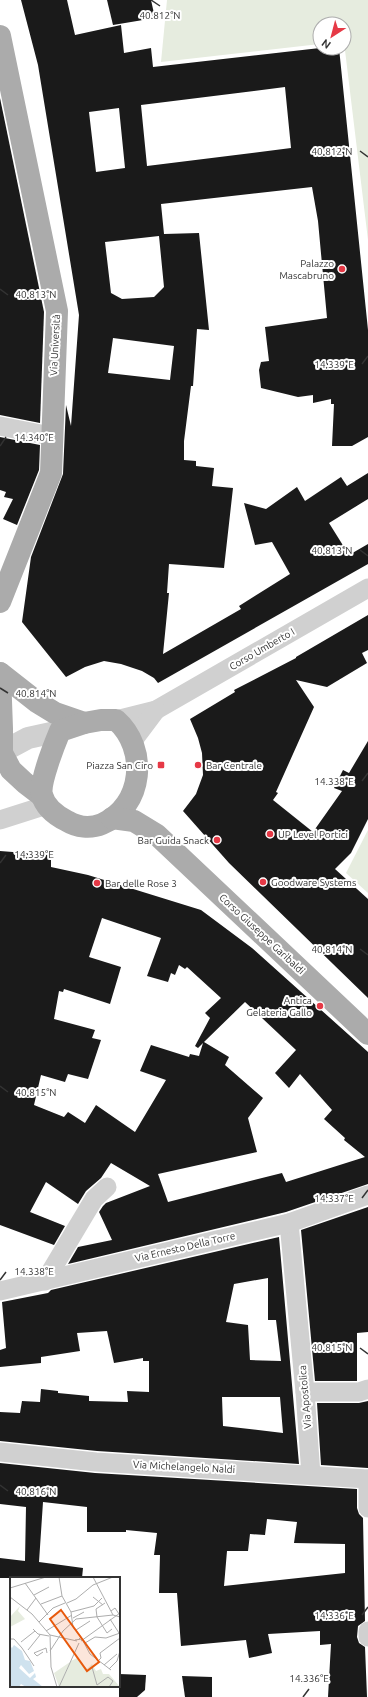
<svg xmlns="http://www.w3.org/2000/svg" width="368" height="1697" viewBox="0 0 368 1697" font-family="Ubuntu,sans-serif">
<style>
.green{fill:#e6ecdf}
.building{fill:#1a1a1a;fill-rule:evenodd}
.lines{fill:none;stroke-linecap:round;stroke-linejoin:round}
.minor{stroke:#d0d0d0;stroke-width:19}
.tertiary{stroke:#d0d0d0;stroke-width:22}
.primary{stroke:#ababab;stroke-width:22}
.ticks{fill:none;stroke:#333;stroke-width:1.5}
.poi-dot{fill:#e63946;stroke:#fff;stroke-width:1.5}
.labels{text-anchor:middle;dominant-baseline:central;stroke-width:4;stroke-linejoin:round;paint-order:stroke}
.poi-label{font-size:10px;fill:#333;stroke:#fff;text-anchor:end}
.street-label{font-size:10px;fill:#333;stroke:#fff}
.inset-road{fill:none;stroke:#adadad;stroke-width:1}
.view{fill:#e8590c;fill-opacity:0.15;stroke:#e8590c;stroke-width:2}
.inset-edge{fill:none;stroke:#333;stroke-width:2}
.ticks-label{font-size:10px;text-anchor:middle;fill:#333;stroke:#fff;stroke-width:4;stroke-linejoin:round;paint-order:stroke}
</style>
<rect width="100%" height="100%" fill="#fff"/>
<g class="green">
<polygon points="167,0 368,0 368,240 344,42 344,24 320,24 320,44 161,62"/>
<polygon points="368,830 368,893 346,873"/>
</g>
<g class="building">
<path d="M21 0H67L75 35 121 25 124 53 151 48 153 67 320 48H339L368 330V437L352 446H332L334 404H331V399L313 403V395L298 397 261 388 259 370 261 362 269 361 265 327 327 318 318 221 312 187 161 204 164 234 199 233 209 330 197 329 193 386H191L184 441V460L196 461V466L214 468 212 486 233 488 224 568 169 564 167 593H169L163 654 241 609 239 606 290 574 272 542 255 545 244 503 266 509 297 487 305 501 341 477 347 486 368 473V499L329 523 349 555 368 544V564L158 683 154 678 142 671 121 664 104 661 85 667 66 677 22 622 31 557 63 474 66 405 71 426 79 315 38 65ZM285 87 291 148 147 166 141 105ZM119 108 125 168 96 172 89 112ZM159 236 164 287 154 297 122 299 111 293 105 242ZM113 338 174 346 170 380 108 373Z"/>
<polygon points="107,0 151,0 155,18 113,25"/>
<polygon points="0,98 44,312 40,423 0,415"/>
<polygon points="0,437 40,445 39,470 17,525 3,519 13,499 4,497 6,492 0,490"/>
<polygon points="368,615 368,650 362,653 367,663 327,687 296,680 314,707 276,792 278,793 273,800 313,832 342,791 334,788 343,770 349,773 368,741 368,819 351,853 335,869 368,899 368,998 229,863 183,811 196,794 203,775 202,753 198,738 190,719 235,692 234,690 296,658 296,657"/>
<path d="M0 851 51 855V867L88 875 201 910 252 948 368 1052V1184L286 1212 68 1264 78 1247 112 1240 99 1212 103 1206 106 1203 150 1186 111 1163 101 1178 86 1191 78 1204 46 1182 30 1212 65 1226 54 1245 0 1225ZM102 918 161 938 147 976 168 982 171 973 175 975 179 965 185 969 187 967 221 998 205 1013 210 1018 195 1046 198 1048 203 1043 199 1056 190 1054 189 1057 151 1045 140 1071 166 1080 135 1132 96 1105 85 1123 68 1112 64 1117 34 1105 41 1075 65 1082 68 1074 88 1079 101 1040 92 1038 95 1030 54 1019 59 991 63 992 64 989 110 1004 121 967 89 957ZM245 1002 296 1050 275 1073 289 1088 300 1074 332 1110 324 1119 345 1138 344 1140 365 1157 286 1182 282 1173 168 1202 158 1174 257 1152 248 1118 263 1098 225 1065 229 1057 204 1042Z"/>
<polygon points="368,1207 368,1332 357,1333 357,1381 315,1381 301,1230"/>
<path d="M279 1237 299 1464 97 1451 0 1441V1412L20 1413 22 1401 40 1402 41 1389 58 1391V1393L89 1396V1401L128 1402 127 1391 149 1392V1361H143V1358L114 1363 107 1331 77 1333 80 1351 41 1357V1363L0 1367V1350L6 1348 2 1302 48 1293 51 1290ZM268 1278V1320H276L281 1361 250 1360 248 1325 226 1322 234 1284ZM222 1397H280L283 1433 223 1426Z"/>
<polygon points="368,1401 368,1468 321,1465 317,1403 359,1403"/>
<path d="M0 1463 95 1473 357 1489V1508L359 1514 363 1518 365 1621 358 1626 357 1637 359 1643 365 1647 367 1697H328L331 1644 320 1645V1631L268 1634 272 1653 249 1658 246 1640 181 1646 177 1593H159L160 1555H154L157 1533 126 1530V1532H87V1507L43 1502 39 1562 83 1568 82 1578H0V1558L25 1561 26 1507 0 1504ZM267 1519 297 1522 294 1543 345 1544V1573L224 1586 227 1551H248L250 1534 265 1535Z"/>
<polygon points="119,1674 146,1675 145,1690 137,1697 119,1697"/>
<polygon points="182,1676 212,1677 212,1697 185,1697"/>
</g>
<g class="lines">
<g class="minor">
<polyline points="0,426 51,436"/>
<polyline points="116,720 156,710 368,588"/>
<polyline points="132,742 156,710"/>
<polyline points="0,820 47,805"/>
<polyline points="289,1223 305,1392 311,1475"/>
<polyline points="45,1281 94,1199 107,1187"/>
<polyline points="0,1291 289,1223 368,1195"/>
<polyline points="305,1392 359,1392 368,1389"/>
<polyline points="0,1452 96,1462 368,1479"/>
<polyline points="368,1479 368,1508"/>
<polyline points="368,1631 368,1637"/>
</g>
<polyline class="tertiary" points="0,753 28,738 60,731"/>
<g class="primary">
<polyline points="0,36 57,311 51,473 0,602"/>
<polyline points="0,673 2,729 2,753 11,770 25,783 42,796"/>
<polyline points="0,673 37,702 55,713 84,723"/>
<path d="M101 720H116C148 748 144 806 102 824 90 829 77 827 67 821 57 816 45 807 42 795 39 783 55 743 60 731L84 723Z"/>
<polyline points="112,818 134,821 157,835 368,1034"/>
</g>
</g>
<path class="ticks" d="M151 0 160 6M360 151 368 157M0 289 8 295M362 364 368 356M0 446 6 437M360 550 368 556M0 688 8 693M362 781 368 773M0 863 6 855M360 949 368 955M0 1086 8 1092M362 1198 368 1190M0 1280 6 1272M360 1348 368 1354M0 1485 8 1491M362 1615 368 1607M303 1697 309 1689"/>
<g class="poi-dot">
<circle cx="342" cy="269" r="4"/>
<rect x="157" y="761" width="8" height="8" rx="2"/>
<circle cx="198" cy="765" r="4"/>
<circle cx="270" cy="834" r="4"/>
<circle cx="217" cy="840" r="4"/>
<circle cx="263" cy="882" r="4"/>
<circle cx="97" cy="883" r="4"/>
<circle cx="320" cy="1006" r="4"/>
</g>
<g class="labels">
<g class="poi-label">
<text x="334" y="263">Palazzo<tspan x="334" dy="12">Mascabruno</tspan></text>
<text x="153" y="765">Piazza San Ciro</text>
<text x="206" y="765" text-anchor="start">Bar Centrale</text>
<text x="278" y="834" text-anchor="start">UP Level Portici</text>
<text x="209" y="840">Bar Guida Snack</text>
<text x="271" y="882" text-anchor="start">Goodware Systems</text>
<text x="105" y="883" text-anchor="start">Bar delle Rose 3</text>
<text x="312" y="1000">Antica<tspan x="312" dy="12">Gelateria Gallo</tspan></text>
</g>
<g class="street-label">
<text transform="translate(55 345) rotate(-87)">Via Università</text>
<text transform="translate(262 649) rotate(-30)">Corso Umberto I</text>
<text transform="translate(262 934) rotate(43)">Corso Giuseppe Garibaldi</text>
<text transform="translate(185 1247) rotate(-13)">Via Ernesto Della Torre</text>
<text transform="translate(305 1397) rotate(-95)">Via Apostolica</text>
<text transform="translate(184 1467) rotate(3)">Via Michelangelo Naldi</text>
</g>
</g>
<g transform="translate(10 1577)">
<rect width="110" height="110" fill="#fff"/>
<path d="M10 29 8 34 15 42 0 50V40ZM67 81 77 92 82 87 86 94 91 92 93 97H99L110 110H49L61 84ZM60 85 49 110 44 96Z" fill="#e6ecdf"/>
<path d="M4 68 12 74 15 83 20 84 24 94 19 97 11 88 9 91 20 101 25 96 26 100 23 102 33 110H16L11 107 9 110H0V69L2 71Z" fill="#cfe2ee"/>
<path class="inset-road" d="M49 0 52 19 61 35 63 50 71 60 69 62M83 0 103 38 110 40M15 6 38 38M0 11 36 0M24 18 39 10M0 20 22 37 40 58 67 64M83 20 93 28M57 26 66 22 83 8 103 0M95 26 86 32 87 40 97 56 102 52M31 27 52 19M17 33 26 21M101 34 105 31 109 37M61 35 84 29 92 21M63 41 74 35M100 42 109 56M29 45 43 31 55 26M23 52 28 57 39 59M66 53 80 44M36 54 62 38M40 58 41 90 47 110M0 62H4L12 71 24 89M65 63 72 62 80 77 101 93M71 64 110 36M11 65 25 54M75 66 85 60 96 61 110 56M18 73 30 58M40 74 53 54 66 42 103 38M33 75 27 79 24 76 36 71 37 76M88 84 91 81 90 76 110 61M94 88 107 77M82 90 87 108 98 100 103 104 99 110M99 92 107 84 110 74M49 110 69 66"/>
<path class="view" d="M51 33 89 85 77 94 40 42Z"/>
<rect width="110" height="110" class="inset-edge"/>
</g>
<g class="ticks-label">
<text x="160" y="19">40.812°N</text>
<text x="332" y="155">40.812°N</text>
<text x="36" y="298">40.813°N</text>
<text x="334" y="368">14.339°E</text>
<text x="34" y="441">14.340°E</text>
<text x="332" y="554">40.813°N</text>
<text x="36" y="697">40.814°N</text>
<text x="334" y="785">14.338°E</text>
<text x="34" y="858">14.339°E</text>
<text x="332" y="953">40.814°N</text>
<text x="36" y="1096">40.815°N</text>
<text x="334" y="1202">14.337°E</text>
<text x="34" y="1275">14.338°E</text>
<text x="332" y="1351">40.815°N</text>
<text x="36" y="1495">40.816°N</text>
<text x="334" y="1619">14.336°E</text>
<text x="309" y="1682">14.336°E</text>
</g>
<g transform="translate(332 36) rotate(216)"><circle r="19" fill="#ffffff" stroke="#adadad"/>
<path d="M0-3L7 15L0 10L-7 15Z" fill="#e63946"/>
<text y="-6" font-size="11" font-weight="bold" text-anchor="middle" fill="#333333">N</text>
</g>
</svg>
